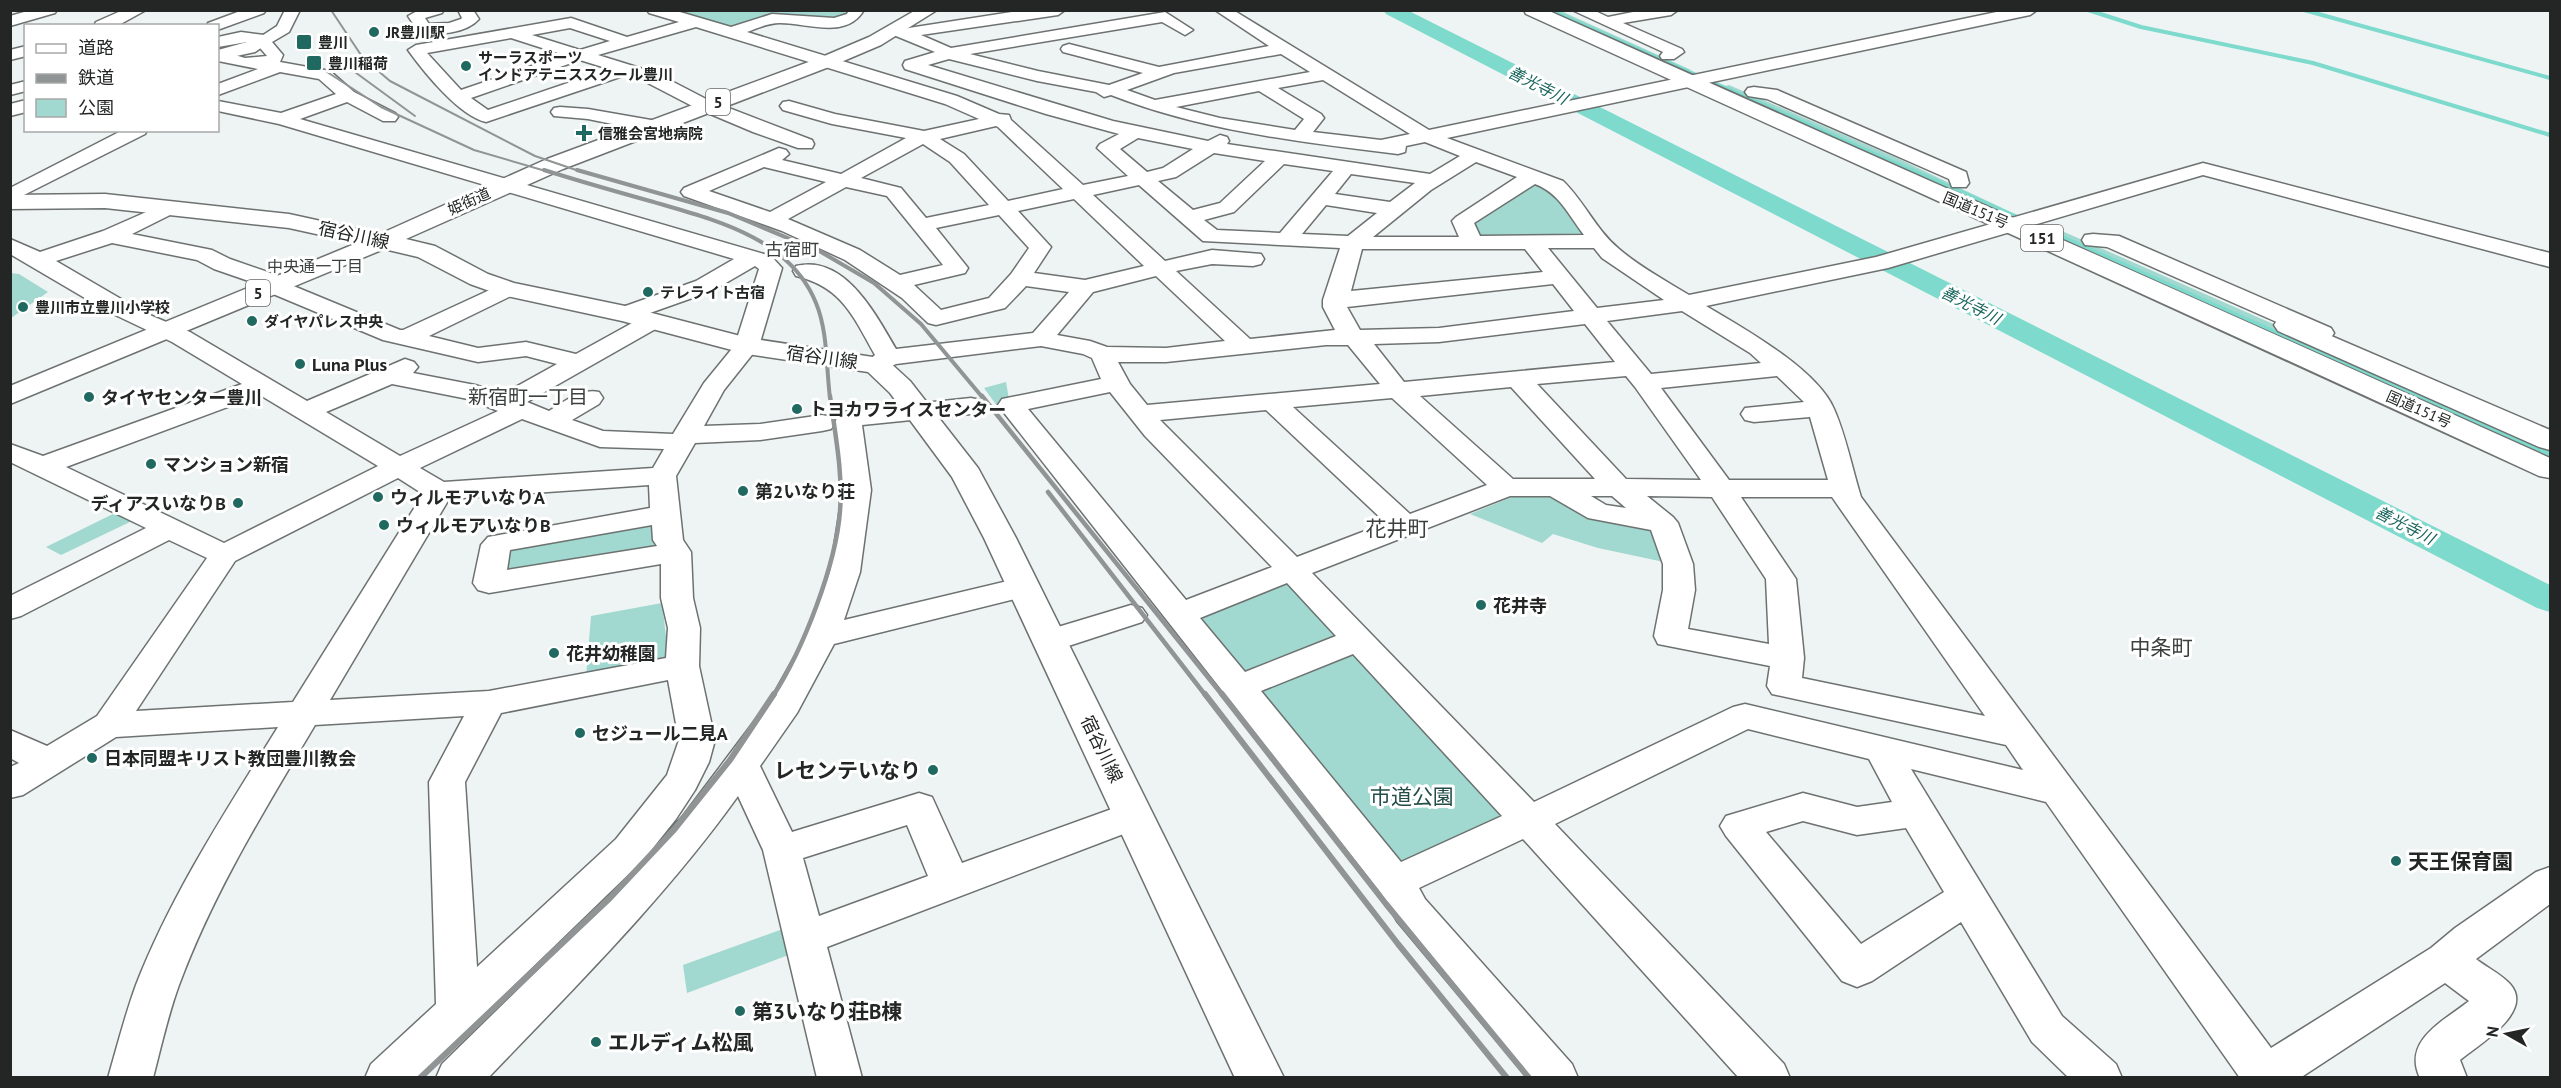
<svg xmlns="http://www.w3.org/2000/svg" width="2561" height="1088" viewBox="0 0 2561 1088" font-family="'PT Sans','Noto Sans JP',sans-serif">
<style>
.green{fill:#a1d8cf}
.lines{fill:none;stroke-linecap:round;stroke-linejoin:round}
.stream-far2{stroke:#7ddacc;stroke-width:4}
.stream-far1{stroke:#7ddacc;stroke-width:4.5}
.stream{stroke:#7ddacc;stroke-width:6}
.river{fill:#7ddacc;fill-rule:evenodd}
.minor-casing{stroke:#6d7271;stroke-width:3}
.major-casing{stroke:#6d7271;stroke-width:3}
.highway-casing{stroke:#6d7271;stroke-width:3}
.minor{fill:#fff;fill-rule:evenodd}
.major{fill:#fff;fill-rule:evenodd}
.highway{fill:#fff;fill-rule:evenodd}
.rail-far3{stroke:#909494;stroke-width:2}
.rail-far2{stroke:#909494;stroke-width:4}
.rail-far1{stroke:#909494;stroke-width:4.5}
.rail{stroke:#909494;stroke-width:6}
.poi-dot{fill:#206960;stroke:#fff;stroke-width:2}
.labels{text-anchor:middle;dominant-baseline:central;stroke-width:6;stroke-linejoin:round;paint-order:stroke}
.far-poi-label{font-size:15px;font-weight:bold;fill:#242626;stroke:#fff;text-anchor:start}
.far-street-label{font-size:15px;fill:#242626;stroke:#fff}
.far-water-label{font-size:16px;font-style:italic;fill:#17645a;stroke:#fff}
.shield{fill:#fff;stroke:#666767;stroke-width:1.5}
.shield-label{font-size:16px;font-weight:bold;fill:#242626}
.far-neighbourhood-label{font-size:16px;fill:#3b403f;stroke:#fff}
.street-label{font-size:18px;fill:#242626;stroke:#fff}
.far-quarter-label{font-size:18px;fill:#3b403f;stroke:#fff}
.poi-label{font-size:18px;font-weight:bold;fill:#242626;stroke:#fff;text-anchor:start}
.neighbourhood-label{font-size:20px;fill:#3b403f;stroke:#fff}
.quarter-label{font-size:21px;fill:#3b403f;stroke:#fff}
.near-poi-label{font-size:21px;font-weight:bold;fill:#242626;stroke:#fff;text-anchor:start}
.near-park-label{font-size:21px;fill:#234d47;stroke:#fff}
</style>
<rect width="100%" height="100%" fill="#eef4f3"/>
<g class="green">
<polygon points="852,10 847,18 804,18 732,27 675,11"/>
<polygon points="1539,11 1561,11 1691,70 1678,73"/>
<polygon points="1729,85 1897,158 2002,208 1989,211 1717,88"/>
<polygon points="1537,182 1561,198 1583,236 1481,241 1469,220"/>
<polygon points="2062,231 2550,446 2550,463 2199,306 2048,235"/>
<polygon points="11,273 19,274 48,292 11,318"/>
<polygon points="1006,382 1009,399 1000,410 984,388"/>
<polygon points="1517,495 1550,496 1590,514 1660,530 1664,562 1598,548 1553,534 1542,543 1470,514"/>
<polygon points="119,511 134,520 61,555 46,547"/>
<polygon points="651,520 660,544 654,552 503,579 501,550"/>
<polygon points="1282,581 1293,582 1343,636 1249,678 1195,614"/>
<polygon points="662,603 669,661 586,678 591,616"/>
<polygon points="1358,651 1510,820 1405,868 1255,686"/>
<polygon points="794,925 799,951 687,993 683,965"/>
</g>
<g class="lines">
<g class="stream-far2">
<polyline points="1550,10 1915,172"/>
<polyline points="2088,10 2141,27 2313,63 2550,135"/>
<polyline points="2304,10 2550,78"/>
</g>
<polyline class="stream-far1" points="1911,170 2423,398"/>
<polyline class="stream" points="2420,396 2550,454"/>
<polygon class="river" points="1383,10 1407,10 2550,585 2550,612 2537,608 1386,14"/>
<g class="minor-casing">
<g id="minor">
<polygon points="31,10 57,10 55,13 10,26 10,16"/>
<polygon points="243,10 266,10 264,13 220,29 218,30 218,26 207,26 208,23"/>
<path d="M285 10H300L289 32 272 42 283 55 280 62 330 71 354 92 395 113 398 117 395 121H383L347 102 300 119 771 256 782 268 759 346 724 390 704 426 760 424 822 415 831 417 835 423 839 413 848 411 971 398 980 400 984 406 980 412 971 414 862 425 871 490 860 572 844 620 1024 577 1035 580 1040 587 1035 594 834 644 797 713 760 766 792 832 919 793 932 797 962 863 1134 801 1147 805 1153 815 1147 825 827 947 862 1078H817L763 850 738 796C665 898 575 987 488 1078H436L442 1064 584 925 639 864 418 1078H365L371 1064 436 1004 429 782 464 716 315 725C265 809 213 893 179 985 168 1015 161 1047 153 1078H108C117 1047 125 1015 136 985 172 893 226 811 278 727L116 737 23 795 10 798V767L19 763 10 758V730L47 746 97 716 207 558 169 540 21 616 10 619V596L146 528 10 462V444L43 456 242 384 172 342 107 311 10 254V239L40 252 103 231 169 202 176 204 179 208 176 212 132 234 212 250 230 259 288 279 291 285 400 330H403L507 282 515 284 518 289 515 294 429 336 478 348 526 342 576 354 643 317 651 315 659 317 663 322 659 327 527 402 549 411C564 402 580 388 599 392L603 398 599 404 572 420 603 431 673 434 704 383 735 345 759 269 755 266 712 291 633 319 625 321 617 319 613 314 617 309 696 281 734 259 279 124 218 111V101L281 113 336 94 319 79 280 72 218 95V84L258 69 218 61V50L245 58 267 56 254 41 277 26ZM112 243 197 260 214 269 263 286 266 291 383 340 478 362 526 356 557 364 503 394 475 385 413 373 418 367 414 362 405 359 307 401 190 332 145 313 56 261ZM392 384 468 399 498 411 400 456 326 412ZM260 395 378 466 224 543 66 467ZM522 419 600 447 664 449 653 468 444 482 420 468ZM835 423 843 490 830 572 806 636 771 699 683 816 648 854 676 819 695 790 709 762 715 740 699 666 700 628 693 598 691 552 683 540 676 476 695 443 760 440 822 431 831 429ZM398 478 423 494 293 702 136 711 235 561ZM649 485 650 508 488 537 481 545 473 583 478 590 489 593 661 564V598L668 628 666 658 489 691 330 700 449 499ZM652 525 653 540 657 546 507 570 510 550ZM668 680 679 740 667 775 616 839 477 967 465 782 501 713ZM907 825 928 876 819 916 803 858Z"/>
<path d="M419 10H444L442 13 425 18 429 24 449 23 461 19 462 18 458 10H473L479 19C466 34 436 36 418 31L408 16Z"/>
<path d="M647 10H673L731 27 772 14 834 18 847 14 849 10H864C846 40 808 23 780 23 768 23 758 28 747 32L957 96 999 114 1009 115 1011 120 1083 185 1128 176 1097 148 1100 144 1119 134 1046 114 905 69 903 65 905 61 935 52 896 36 894 33 896 30 1024 10H1065L1058 15 921 35 951 48 1165 12 1193 30 1185 35 1162 22 970 54 1038 71 1109 85 1143 73 1063 52 1061 49 1063 46 1069 44 1159 67 1269 46 1215 10H1233L1429 130 2006 10H2037L2030 15 1447 138 1563 181C1584 201 1596 230 1619 249 1640 267 1666 281 1689 295L1876 257 2203 163 2550 253V267L2203 175 1888 268 1706 306C1743 328 1817 369 1834 409 1846 436 1852 468 1861 497L2271 1048 2431 948 2455 928 2536 872 2550 867V904L2476 959C2486 967 2501 974 2510 984 2535 1012 2478 1045 2460 1060L2467 1078H2420C2402 1040 2444 1021 2469 1001L2445 983 2300 1078H2240L2046 802 1911 769 2062 1016 2116 1064 2122 1078H2069L2032 1042 1961 922 1872 981 1857 987 1842 981 1726 836 1720 826 1726 816 1803 793 1857 807 1892 802 1869 759 1748 729 1555 824 1784 1064 1790 1078H1739L1523 839 1419 888 1425 899 1572 1064 1578 1078H1528L1397 921 1381 893 998 405 1002 399 1101 379 1092 358 1083 354 1041 346 896 364 876 373 867 370 863 365 875 355C853 316 842 287 796 276L793 271 796 266C845 254 876 315 896 349L1033 333 1069 292 1026 286 1005 308 936 325 928 323 902 298 845 260 782 231 684 196 681 192 684 188 779 148 786 150 789 154 782 160 841 174 906 138 832 124 783 110 780 106 783 102 789 101 835 114 924 131 979 119 945 104 696 27 598 55 656 73 708 100 812 140 814 144 812 148H798L753 132 696 108 644 81 626 75 486 122C459 116 424 72 408 50L416 45 571 18 627 37 679 22 649 13ZM570 28 610 41 580 50 532 35ZM511 38 564 55 461 90 427 53ZM1281 54 1310 72 1155 100 1127 90 1174 73ZM949 59 1037 81 1096 92 1104 97 1111 95C1203 131 1300 142 1398 154L1405 152 1406 146 1425 142 1460 156 1430 174 1227 144 1229 141 1227 137 1220 135 1208 141 1113 121 928 65ZM580 60 609 69 488 110 471 98ZM1323 80 1410 134 1381 140 1313 132 1324 118 1321 114 1278 88ZM1259 91 1304 119 1295 130 1220 118 1176 107ZM996 126 998 127 1063 189 1008 201 964 154 940 139ZM1138 138 1193 149 1163 168 1147 172 1120 149ZM923 144 950 162 989 205 926 218 901 188 861 178ZM1214 153 1265 161 1220 203 1193 210 1158 181 1176 177ZM1476 162 1517 177 1456 217 1452 221 1459 237H1373L1431 190ZM1284 164 1333 171 1280 233 1217 230 1204 220 1234 212ZM764 167 826 182 770 212 709 191ZM1351 174 1415 183 1390 202 1335 194ZM1535 184C1559 193 1568 214 1584 235L1480 236 1474 223ZM1139 185 1203 241 1340 248 1323 300V307L1335 330 1250 339 1176 271 1212 264 1253 266 1261 264 1264 259 1261 254 1212 250 1165 261 1093 195ZM846 187 887 196 943 265 900 275 860 250 788 219ZM1074 199 1144 266 1085 280 1034 273 1051 247 1018 211ZM1326 205 1377 213 1348 236 1302 234ZM999 215 1029 248 1011 274 989 298 941 310 914 285 965 273 968 268 936 228ZM1548 248H1594L1602 258 1664 300 1597 308ZM1362 249H1525L1543 272 1351 291ZM1156 276 1225 341 1166 348 1107 347 1090 341 1057 335 1093 292ZM1553 284 1574 311 1439 328 1360 330 1347 307ZM1682 311 1750 353 1761 363 1651 374 1607 321ZM1585 324 1615 362 1404 382 1374 344 1439 342ZM1326 345H1348L1380 384 1147 405 1130 384 1118 362H1166ZM1626 376 1635 387 1701 480 1626 479 1537 384ZM1777 376 1804 402 1745 408 1741 414 1745 420 1754 422 1810 417 1828 480H1729L1661 388ZM1511 387 1595 479H1513L1420 396ZM1110 392 1145 436 1272 567 1186 600 1028 409ZM1392 398 1487 485 1410 514 1293 407ZM1266 410 1386 523 1297 557 1160 420ZM1510 496H1550L1588 518 1651 530 1663 564V590L1654 636 1658 644 1770 666 1767 686 1772 694 2006 745 2023 770 1745 704 1733 707 1534 802 1312 573ZM1591 496H1612L1626 508 1606 505ZM1647 496 1712 497 1766 579 1769 644 1688 629 1695 590 1693 564 1678 523 1673 517ZM1741 497H1832L1985 716 1802 678 1804 658 1796 579ZM1287 583 1336 636 1245 672 1200 618ZM1353 654 1502 816 1401 862 1261 691ZM1803 821 1857 835 1906 828 1944 892 1861 944 1766 832Z"/>
<polygon points="1572,10 1593,10 1608,17 1643,10 1678,10 1671,15 1623,23 1682,49 1684,52 1674,59 1662,59 1660,56 1663,52"/>
<polygon points="26,46 26,56 10,60 10,50"/>
<polygon points="26,81 26,91 10,95 10,85"/>
<polygon points="1754,87 1777,90 1966,172 1969,183 1966,187 1952,187 1949,179 1767,99 1748,96 1745,92 1748,88"/>
<polygon points="560,107 588,109 651,120 658,122 660,126 658,130 651,132 588,119 554,116 551,112 554,108"/>
<polygon points="123,130 147,130 145,134 10,202 10,188"/>
<polygon points="2093,234 2119,236 2331,328 2334,333 2331,338 2322,340 2313,338 2107,247 2085,245 2082,240 2085,235"/>
<polygon points="1131,605 1142,608 1147,615 1142,622 1050,652 1038,649 1034,641 1038,633"/>
</g>
</g>
<g class="major-casing">
<g id="major">
<polygon points="123,10 146,10 117,26 94,26 96,22"/>
<polygon points="916,10 937,10 881,45 834,65 563,169 406,239 435,246 488,274 514,283 625,306 748,338 886,359 910,381 978,468 1016,538 1284,1078 1235,1078 984,538 952,477 890,393 868,372 747,354 622,321 498,294 470,284 418,257 384,249 10,404 10,386 357,243 289,228 105,208 10,209 10,195 105,194 289,214 380,234 547,159 822,57 869,37"/>
<polygon points="241,32 264,35 271,41 255,52 218,60 218,50 247,42 218,47 218,37"/>
<polygon points="26,100 26,112 10,116 10,104"/>
</g>
</g>
<g class="highway-casing">
<g id="highway">
<path d="M1524 10H1547C1881 160 2217 307 2550 458V478L2539 476C2202 320 1864 168 1526 14Z"/>
<polygon points="2287,317 2550,430 2550,450 2539,447 2278,331 2274,325 2278,319"/>
</g>
</g>
<use href="#minor" class="minor"/>
<use href="#major" class="major"/>
<use href="#highway" class="highway"/>
<g class="rail-far3">
<polyline points="331,10 363,58 390,81 535,156 582,172"/>
<polyline points="348,67 415,116"/>
<polyline points="327,72 381,107 474,150 549,172"/>
</g>
<g class="rail-far2">
<path d="M544 170C579 181 614 191 650 201 711 219 789 236 816 303 828 332 826 367 830 398"/>
<polyline points="577,170 728,213 821,252 874,283 921,324 983,398"/>
</g>
<g class="rail-far1">
<polyline points="982,396 1223,696"/>
<polyline points="1048,492 1206,696"/>
<path d="M773 696C803 650 836 565 840 511 843 472 835 434 830 396"/>
</g>
<g class="rail">
<polyline points="1205,694 1398,944 1507,1078"/>
<polyline points="1222,694 1386,904 1529,1078"/>
<polyline points="420,1078 610,898 673,831 730,760 774,694"/>
</g>
</g>
<g class="poi-dot">
<circle cx="374" cy="32" r="6"/>
<rect x="296" y="34" width="16" height="16" rx="3"/>
<rect x="306" y="55" width="16" height="16" rx="3"/>
<circle cx="466" cy="66" r="6"/>
<path d="M581 124h6v6h6v6h-6v6h-6v-6h-6v-6h6z"/>
<circle cx="648" cy="292" r="6"/>
<circle cx="23" cy="307" r="6"/>
<circle cx="252" cy="321" r="6"/>
<circle cx="300" cy="364" r="6"/>
<circle cx="89" cy="397" r="6"/>
<circle cx="797" cy="409" r="6"/>
<circle cx="151" cy="464" r="6"/>
<circle cx="743" cy="491" r="6"/>
<circle cx="378" cy="497" r="6"/>
<circle cx="238" cy="503" r="6"/>
<circle cx="384" cy="525" r="6"/>
<circle cx="1481" cy="605" r="6"/>
<circle cx="554" cy="653" r="6"/>
<circle cx="580" cy="733" r="6"/>
<circle cx="92" cy="758" r="6"/>
<circle cx="933" cy="770" r="6"/>
<circle cx="2396" cy="861" r="6"/>
<circle cx="740" cy="1011" r="6"/>
<circle cx="596" cy="1042" r="6"/>
</g>
<g class="labels">
<g class="far-poi-label">
<text x="386" y="32">JR豊川駅</text>
<text x="318" y="42">豊川</text>
<text x="478" y="57">サーラスポーツ<tspan x="478" dy="17">インドアテニススクール豊川</tspan></text>
<text x="328" y="63">豊川稲荷</text>
<text x="598" y="133">信雅会宮地病院</text>
<text x="660" y="292">テレライト古宿</text>
<text x="35" y="307">豊川市立豊川小学校</text>
<text x="264" y="321">ダイヤパレス中央</text>
</g>
<g class="far-street-label">
<text transform="translate(469 201) rotate(-24)">姫街道</text>
<text transform="translate(1976 210) rotate(23)">国道151号</text>
<text transform="translate(2419 409) rotate(24)">国道151号</text>
</g>
<g class="far-water-label">
<text transform="translate(1538 85) rotate(27)">善光寺川</text>
<text transform="translate(1971 305) rotate(27)">善光寺川</text>
<text transform="translate(2405 525) rotate(27)">善光寺川</text>
</g>
<g class="shield">
<rect x="706" y="89" width="24" height="26" rx="4.5"/>
<rect x="2021" y="225" width="42" height="26" rx="4.5"/>
<rect x="246" y="280" width="24" height="26" rx="4.5"/>
</g>
<g class="shield-label">
<text x="718" y="102">5</text>
<text x="2042" y="238">151</text>
<text x="258" y="293">5</text>
</g>
<g class="far-neighbourhood-label">
<text x="315" y="266">中央通一丁目</text>
</g>
<g class="street-label">
<text transform="translate(354 235) rotate(12)">宿谷川線</text>
<text transform="translate(822 357) rotate(8)">宿谷川線</text>
<text transform="translate(1102 749) rotate(64)">宿谷川線</text>
</g>
<g class="far-quarter-label">
<text x="792" y="249">古宿町</text>
</g>
<g class="poi-label">
<text x="312" y="364">Luna Plus</text>
<text x="101" y="397">タイヤセンター豊川</text>
<text x="809" y="409">トヨカワライスセンター</text>
<text x="163" y="464">マンション新宿</text>
<text x="755" y="491">第2いなり荘</text>
<text x="390" y="497">ウィルモアいなりA</text>
<text x="226" y="503" text-anchor="end">ディアスいなりB</text>
<text x="396" y="525">ウィルモアいなりB</text>
<text x="1493" y="605">花井寺</text>
<text x="566" y="653">花井幼稚園</text>
<text x="592" y="733">セジュール二見A</text>
<text x="104" y="758">日本同盟キリスト教団豊川教会</text>
</g>
<g class="neighbourhood-label">
<text x="528" y="397">新宿町一丁目</text>
</g>
<g class="quarter-label">
<text x="1397" y="528">花井町</text>
<text x="2161" y="647">中条町</text>
</g>
<g class="near-poi-label">
<text x="921" y="770" text-anchor="end">レセンテいなり</text>
<text x="2408" y="861">天王保育園</text>
<text x="752" y="1011">第3いなり荘B棟</text>
<text x="608" y="1042">エルディム松風</text>
</g>
<g class="near-park-label">
<text x="1412" y="796">市道公園</text>
</g>
</g>
<rect width="2561" height="1088" fill="none" stroke="#242626" stroke-width="24"/>
<rect x="24" y="24" width="195" height="108" fill="#ffffff" stroke="#a7a8a8" stroke-width="1.5"/>
<rect x="36" y="44" width="30" height="9" fill="#ffffff" stroke="#a7a8a8" stroke-width="1.5"/>
<text x="78" y="54" font-size="18" fill="#242626">道路</text>
<rect x="36" y="74" width="30" height="9" fill="#909494" stroke="#a7a8a8" stroke-width="1.5"/>
<text x="78" y="84" font-size="18" fill="#242626">鉄道</text>
<rect x="36" y="99" width="30" height="18" fill="#a1d8cf" stroke="#a7a8a8" stroke-width="1.5"/>
<text x="78" y="114" font-size="18" fill="#242626">公園</text>
<g transform="translate(2507 1034) rotate(279)" stroke="#ffffff" stroke-width="4.5" paint-order="stroke">
<path d="M0-4.5L10 22L0 15L-10 22Z" fill="#242626"/>
<text y="-9" font-size="16" font-weight="bold" text-anchor="middle" fill="#242626">N</text>
</g>
</svg>
